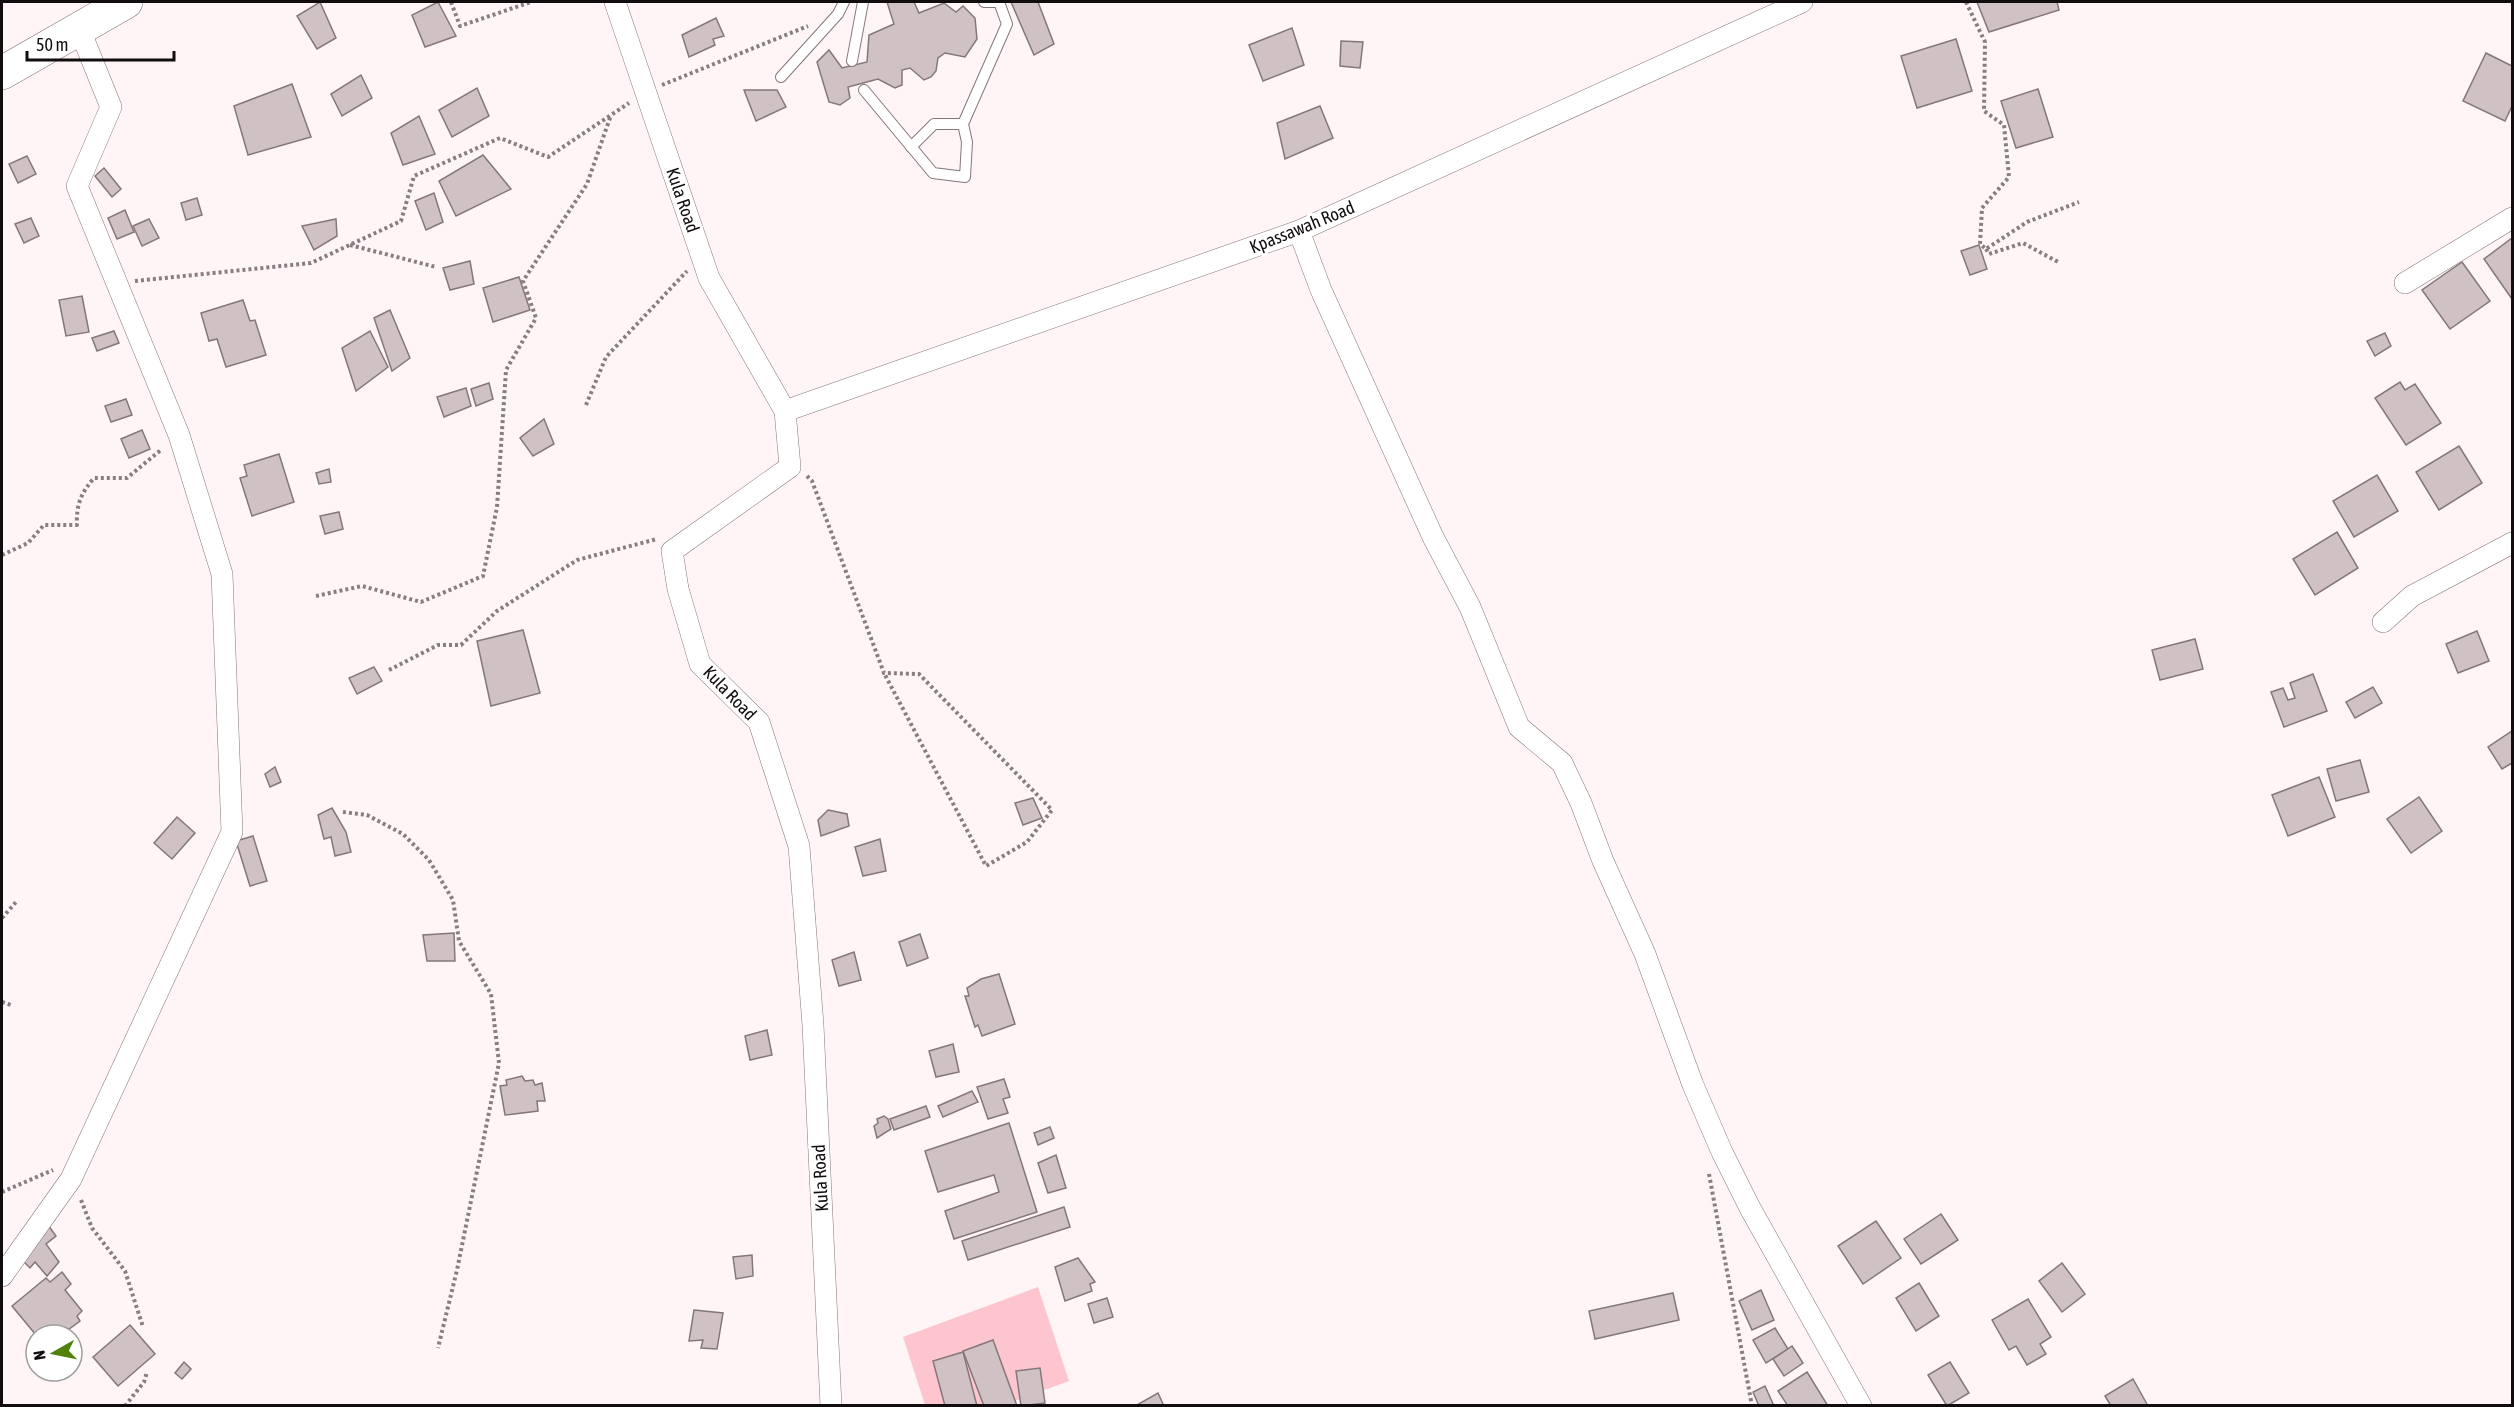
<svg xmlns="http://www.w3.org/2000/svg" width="2514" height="1407" viewBox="0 0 2514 1407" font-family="'Asap Condensed',sans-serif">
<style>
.green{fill:#fdc5ce}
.building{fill:#d0c2c4;stroke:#857779;stroke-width:1.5}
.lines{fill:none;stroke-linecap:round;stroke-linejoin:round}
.service-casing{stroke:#837678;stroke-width:12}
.minor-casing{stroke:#837678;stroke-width:22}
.trunk-casing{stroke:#837678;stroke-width:34}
.path{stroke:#867e80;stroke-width:4;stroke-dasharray:3 3;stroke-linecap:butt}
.service{stroke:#fff;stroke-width:10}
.minor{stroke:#fff;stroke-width:21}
.trunk{stroke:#fff;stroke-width:33}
.labels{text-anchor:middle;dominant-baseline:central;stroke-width:6;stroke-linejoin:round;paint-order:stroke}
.street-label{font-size:18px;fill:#110c0d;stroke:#fff}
</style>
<rect width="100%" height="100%" fill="#fff5f7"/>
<polygon class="green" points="1038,1287 1069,1381 1004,1405 925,1405 903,1337"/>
<g class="building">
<polygon points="320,2 336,38 317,49 297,16"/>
<polygon points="438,2 456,36 425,47 412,15"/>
<polygon points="887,2 914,2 919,13 944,3 956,12 963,6 975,18 977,39 965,57 945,53 938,58 936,71 931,77 924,80 910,68 902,70 902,85 895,88 878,79 848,87 850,98 840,105 829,102 817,62 829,50 842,68 867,62 869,35 894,24"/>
<polygon points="1011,2 1038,2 1054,44 1034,55"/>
<polygon points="1977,2 2057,2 2059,10 1989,32"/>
<polygon points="716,18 724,36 713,39 715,45 689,57 682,35"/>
<polygon points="1292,28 1304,65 1263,81 1249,45"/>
<polygon points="1956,39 1972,91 1917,108 1901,56"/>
<polygon points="1341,41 1363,42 1360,68 1340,66"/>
<polygon points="2486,53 2512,66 2512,106 2505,121 2463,101"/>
<polygon points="361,75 372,98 342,116 331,94"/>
<polygon points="292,84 311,137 248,155 234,106"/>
<polygon points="477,88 489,116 452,137 439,110"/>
<polygon points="2038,89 2053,137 2016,148 2001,101"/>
<polygon points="744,90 777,90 786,107 756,121"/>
<polygon points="1320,106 1333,138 1285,159 1277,123"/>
<polygon points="419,116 435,154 403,165 391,133"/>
<polygon points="483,155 511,189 456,216 439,181"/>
<polygon points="27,156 36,174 18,183 9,164"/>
<polygon points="104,168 121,189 112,197 95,176"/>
<polygon points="434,193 443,222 426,230 415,201"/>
<polygon points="197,198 202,215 186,220 181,203"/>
<polygon points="125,210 134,232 117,239 108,218"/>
<polygon points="31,218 39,236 24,243 15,224"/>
<polygon points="149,219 159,238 142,246 133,226"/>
<polygon points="336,219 337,236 314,250 302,226"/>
<polygon points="2512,238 2512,299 2484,259"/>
<polygon points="1979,245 1987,269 1970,275 1961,251"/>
<polygon points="470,261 474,284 450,290 443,268"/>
<polygon points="2462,262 2490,301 2450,329 2422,290"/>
<polygon points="519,277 530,310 493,322 483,288"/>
<polygon points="82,296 89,332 66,336 59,300"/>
<polygon points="243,300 250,321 255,320 266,355 226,367 217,339 209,341 201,313"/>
<polygon points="390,310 410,358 392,371 374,318"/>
<polygon points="114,331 119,343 97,351 92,338"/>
<polygon points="370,331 388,367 356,391 342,348"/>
<polygon points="2385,333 2391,346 2375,356 2367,341"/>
<polygon points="2400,382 2405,390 2415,384 2441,423 2406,445 2375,398"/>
<polygon points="489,383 493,399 476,406 471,389"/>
<polygon points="466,388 471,406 444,417 437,397"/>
<polygon points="126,399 132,415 111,422 105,406"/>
<polygon points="544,419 554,444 533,456 520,438"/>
<polygon points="142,430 150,449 129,458 121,439"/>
<polygon points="2459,446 2482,483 2439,510 2416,472"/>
<polygon points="279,454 294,502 252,516 240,478 247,476 244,465"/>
<polygon points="329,469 331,482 319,484 316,473"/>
<polygon points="2377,475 2398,511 2354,537 2333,501"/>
<polygon points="339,512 343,529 325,534 320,516"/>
<polygon points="2337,532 2358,568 2315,595 2293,559"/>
<polygon points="523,630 540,693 491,706 477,641"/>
<polygon points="2477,631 2489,661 2458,673 2446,644"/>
<polygon points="2195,639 2203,669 2160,680 2152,650"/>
<polygon points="374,667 382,681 357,694 349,678"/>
<polygon points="2313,674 2327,711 2284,727 2271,692 2283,688 2288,700 2295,698 2290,683"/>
<polygon points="2373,687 2382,703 2355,718 2346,702"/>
<polygon points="2512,731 2512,763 2502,769 2488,747"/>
<polygon points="2360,760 2369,792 2336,801 2327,769"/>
<polygon points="275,767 281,782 270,787 265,774"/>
<polygon points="2319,777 2335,817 2288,836 2272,795"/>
<polygon points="2419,797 2442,831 2411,853 2387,819"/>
<polygon points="1033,798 1042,818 1023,825 1015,803"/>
<polygon points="332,808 346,832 351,852 335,856 331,837 324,839 318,815"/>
<polygon points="828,810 847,814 849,826 821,836 818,820"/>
<polygon points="177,817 195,833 172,859 154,843"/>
<polygon points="253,836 267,881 250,886 236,841"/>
<polygon points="880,839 886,871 863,876 855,847"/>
<polygon points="454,933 455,961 427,961 423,935"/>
<polygon points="920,934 928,958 907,966 899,942"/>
<polygon points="854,952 861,980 839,986 832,960"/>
<polygon points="999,974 1015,1024 982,1036 978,1025 975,1027 965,996 969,996 967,988 981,979"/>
<polygon points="767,1030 772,1055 750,1060 745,1036"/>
<polygon points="953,1044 959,1072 936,1077 929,1051"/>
<polygon points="522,1076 525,1081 533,1080 535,1085 542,1083 545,1101 537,1101 538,1111 505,1115 500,1086 507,1085 506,1080"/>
<polygon points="1004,1079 1010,1097 1003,1099 1008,1113 988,1119 977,1087"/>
<polygon points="972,1091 978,1102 943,1117 938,1106"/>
<polygon points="926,1106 930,1117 894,1130 890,1119"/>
<polygon points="884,1116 888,1119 891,1129 877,1138 874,1126 878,1123 877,1119"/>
<polygon points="1009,1123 1037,1212 954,1239 945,1211 999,1192 994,1175 938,1192 925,1151"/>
<polygon points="1050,1127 1054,1138 1038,1145 1034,1133"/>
<polygon points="1056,1155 1066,1188 1048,1193 1038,1163"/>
<polygon points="1064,1207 1070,1227 968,1260 962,1241"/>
<polygon points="1941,1214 1958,1240 1921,1264 1904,1239"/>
<polygon points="1876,1221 1901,1258 1863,1284 1838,1246"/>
<polygon points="48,1225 56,1236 46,1244 59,1262 47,1276 35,1262 30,1268 21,1259"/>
<polygon points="752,1255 753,1276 736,1279 733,1257"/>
<polygon points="1078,1258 1095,1282 1090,1284 1092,1291 1065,1301 1055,1267"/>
<polygon points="2062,1263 2085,1294 2062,1312 2039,1281"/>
<polygon points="62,1272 71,1284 65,1290 82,1311 77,1316 80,1321 61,1335 36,1335 12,1306 46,1278 50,1282"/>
<polygon points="1919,1283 1939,1316 1916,1331 1896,1298"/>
<polygon points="1761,1290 1774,1320 1752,1330 1739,1301"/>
<polygon points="1673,1293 1679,1320 1595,1339 1589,1311"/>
<polygon points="1107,1298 1113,1317 1094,1323 1088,1304"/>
<polygon points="2028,1299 2051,1337 2040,1344 2046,1354 2027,1365 2016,1346 2009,1350 1992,1320"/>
<polygon points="694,1310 723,1313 717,1349 701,1348 703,1340 689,1341"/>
<polygon points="130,1325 155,1354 118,1386 93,1357"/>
<polygon points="1775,1328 1788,1349 1766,1363 1753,1340"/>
<polygon points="993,1340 1017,1406 984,1406 963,1351"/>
<polygon points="1792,1346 1803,1363 1784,1376 1773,1359"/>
<polygon points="963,1352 977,1406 945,1406 933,1361"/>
<polygon points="184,1362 191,1369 182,1379 175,1373"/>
<polygon points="1950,1362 1969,1393 1947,1406 1928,1375"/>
<polygon points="1040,1368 1045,1403 1021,1406 1016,1371"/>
<polygon points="1807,1372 1828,1406 1788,1406 1778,1391"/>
<polygon points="2133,1379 2148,1406 2111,1406 2105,1396"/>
<polygon points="1765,1386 1774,1406 1759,1406 1753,1392"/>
<polygon points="1158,1393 1164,1406 1135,1406"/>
</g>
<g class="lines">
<g class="service-casing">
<g id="service">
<polyline points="852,61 863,2"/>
<polyline points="781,77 838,14 844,2"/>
<polyline points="864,90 933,173 965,177 967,142 963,124 1007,24 999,2 984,2"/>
<polyline points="911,147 934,124 963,124"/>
</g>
</g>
<g class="minor-casing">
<g id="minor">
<polyline points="615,2 709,278 785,411 790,467 672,551 678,589 700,664 759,722 799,846 813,1025 831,1406"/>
<polyline points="1299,231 1321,290 1433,537 1470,607 1519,727 1562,763 1581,803 1603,861 1645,954 1693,1085 1722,1152 1750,1208 1861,1406"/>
<polyline points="2405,283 2512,218"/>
<polyline points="785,411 1299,231 1802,2"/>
<polyline points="2383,622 2412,596 2512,543"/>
<polyline points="2,1276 71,1179 232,832 222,574 179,435 77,186 111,107 79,28"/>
</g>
</g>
<g class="trunk-casing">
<polyline id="trunk" points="2,73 126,2"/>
</g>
<g class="path">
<polyline points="451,2 460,26 531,2"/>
<polyline points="1966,2 1985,42 1984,111 2004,125 2009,177 1982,208 1980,244 1986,249 2027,222 2079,202"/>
<polyline points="662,85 808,26"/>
<polyline points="350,245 436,267"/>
<polyline points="1986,249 1989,254 2023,243 2060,263"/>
<polyline points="135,281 311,263 401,221 414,176 500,138 548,157 629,103"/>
<polyline points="586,405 606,357 687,271"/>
<polyline points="807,476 812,481 884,673 919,674 1052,810 1027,842 986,866 884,673"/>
<path d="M2 555 28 543 44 525H77C76 505 81 493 94 478H127L162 449"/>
<polyline points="316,596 362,586 421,602 483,576 497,507 506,370 536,318 523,281 587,184 611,115"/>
<polyline points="389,670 438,645 461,645 497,611 577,560 657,539"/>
<polyline points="343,812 367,815 403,834 429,860 453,900 459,941 491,994 499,1063 457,1270 438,1348"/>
<polyline points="2,918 16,902"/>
<polyline points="2,1002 11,1005"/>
<polyline points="1709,1174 1752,1406"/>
<polyline points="2,1192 53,1170"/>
<polyline points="81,1200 92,1228 125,1271 143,1327"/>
<polyline points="125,1406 144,1382 147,1372"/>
</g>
<use href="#service" class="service"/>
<use href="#minor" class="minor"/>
<use href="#trunk" class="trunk"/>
</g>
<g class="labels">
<g class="street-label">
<text transform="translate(683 200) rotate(71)">Kula Road</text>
<text transform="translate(1302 227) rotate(-22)">Kpassawah Road</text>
<text transform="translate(730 693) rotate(46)">Kula Road</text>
<text transform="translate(820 1178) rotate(-93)">Kula Road</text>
</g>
</g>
<rect width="2514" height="1407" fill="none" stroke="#110c0d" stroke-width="6"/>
<g transform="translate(54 1353) rotate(261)"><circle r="28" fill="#ffffff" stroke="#a09e9e" stroke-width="1.5"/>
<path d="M0-4.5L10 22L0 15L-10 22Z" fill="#53810e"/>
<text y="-9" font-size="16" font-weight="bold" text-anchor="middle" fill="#110c0d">N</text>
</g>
<path d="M27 51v9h147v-9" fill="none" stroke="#110c0d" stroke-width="3"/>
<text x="36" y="51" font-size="18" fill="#110c0d" stroke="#ffffff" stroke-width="4.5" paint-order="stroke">50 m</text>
</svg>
